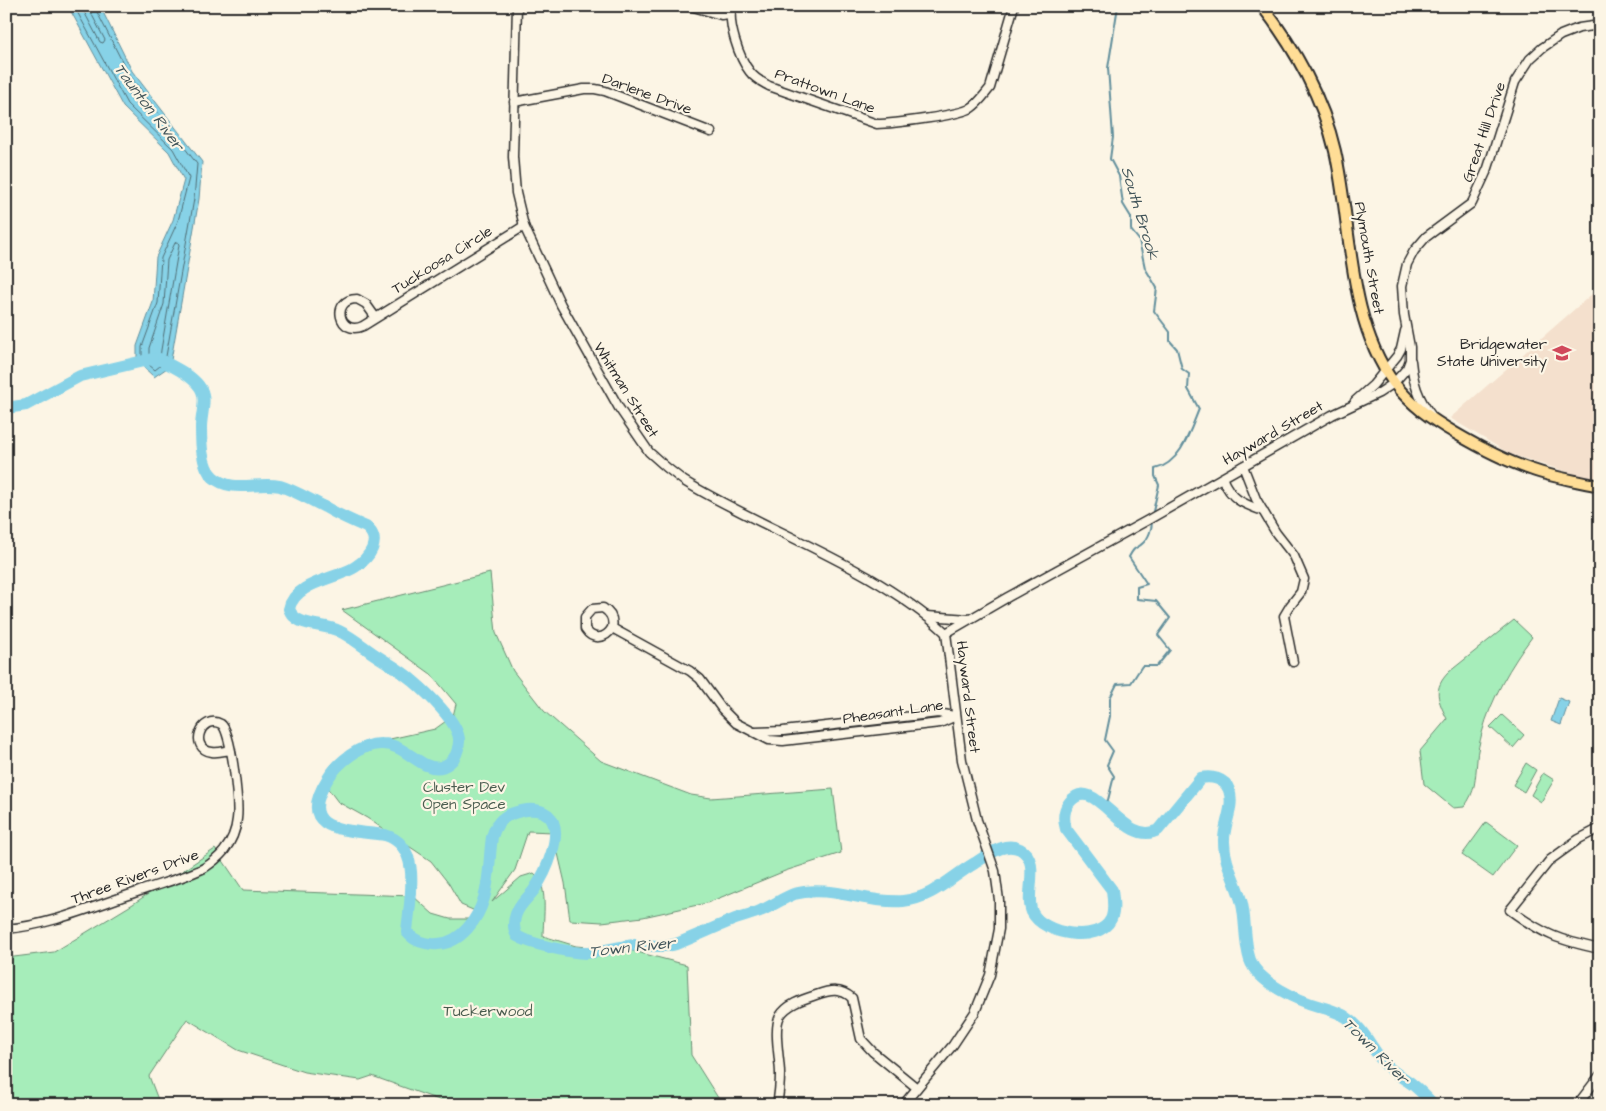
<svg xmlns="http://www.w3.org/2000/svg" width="1606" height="1111" viewBox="0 0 1606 1111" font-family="'Architects Daughter',sans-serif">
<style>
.built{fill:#f4e0cd}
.green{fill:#a6edba;stroke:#688c72}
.water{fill:#87d2e7;stroke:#628f9c}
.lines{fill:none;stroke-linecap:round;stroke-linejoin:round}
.shore{stroke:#506e76;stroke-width:1}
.stream{stroke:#628f9c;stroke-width:2}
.river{stroke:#87d2e7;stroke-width:12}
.minor-casing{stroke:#2b2b2b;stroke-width:11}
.major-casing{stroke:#2b2b2b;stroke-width:14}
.minor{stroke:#fcf5e5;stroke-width:8}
.major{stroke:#ffdd96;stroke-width:10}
.labels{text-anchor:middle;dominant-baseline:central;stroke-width:4.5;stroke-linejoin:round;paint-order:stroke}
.street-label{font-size:15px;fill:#2b2b2b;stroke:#fcf5e5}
.poi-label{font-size:15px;fill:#2b2b2b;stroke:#fcf5e5;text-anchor:end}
.park-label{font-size:15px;fill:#4a5c4f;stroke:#fcf5e5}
.water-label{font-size:16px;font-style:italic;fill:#42555a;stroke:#fcf5e5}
</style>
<rect width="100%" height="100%" fill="#fcf5e5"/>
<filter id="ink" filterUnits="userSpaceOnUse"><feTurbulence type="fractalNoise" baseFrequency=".02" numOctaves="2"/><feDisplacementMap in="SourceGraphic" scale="10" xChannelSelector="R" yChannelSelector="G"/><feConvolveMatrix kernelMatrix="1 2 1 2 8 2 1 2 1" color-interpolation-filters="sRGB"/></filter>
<g filter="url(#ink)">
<polygon class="built" points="1600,287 1600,479 1574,474 1510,454 1450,418"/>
<g class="green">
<path d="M490 573 496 633 513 671 544 711 601 761 691 795 711 798 833 789 841 853 785 871 707 903 643 917 602 922 570 920 565 883 553 832 528 831 515 870 492 902 521 877 534 873C549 884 543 919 543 936L576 946 633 951 687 965 691 1055 720 1101 719 1105H453L372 1076 360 1080 304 1072 238 1050 187 1019 149 1076 160 1105H6V958L54 952 133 904 215 849 243 890 413 896 433 914 450 919H472L480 913 461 905 449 884 431 861 367 818 338 802 323 782 332 764 354 747 435 729 453 716 456 704 431 674 342 610Z"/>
<path d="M1514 620 1532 637C1511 665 1491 699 1482 733 1480 742 1477 751 1477 760 1475 780 1476 791 1464 807L1453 808 1424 784 1420 751 1447 719C1438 700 1432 689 1449 672Z"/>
<polygon points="1502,715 1524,735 1513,748 1490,727"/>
<polygon points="1526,763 1536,770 1524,792 1513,785"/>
<polygon points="1543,773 1554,780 1541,802 1531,795"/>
<polygon points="1486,822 1517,845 1493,877 1462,855"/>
</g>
<g class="water">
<polygon points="68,6 100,6 132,71 202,162 199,199 170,366 154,377 137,361 137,346 153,302 156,257 173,220 184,180 169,152 123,107"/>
<polygon points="1559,698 1569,702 1561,725 1551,721"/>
</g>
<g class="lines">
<g class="shore">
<polyline points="74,6 127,104 173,149 189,178 178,221 161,258 158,303 142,347 142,359 155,370 165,362 194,199 197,164 128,73 96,10 96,6"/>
<polyline points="81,6 100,42 103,43 105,40 91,13 90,6"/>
<polygon points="129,87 144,105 143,108 140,108 132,100 127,90"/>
<polygon points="178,242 179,245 161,350 160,359 155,362 149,356 149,348 164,304 167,260 175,243"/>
</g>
<g class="stream">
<path d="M1118 6 1108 68 1113 137 1110 159 1119 176 1123 204 1131 217V230L1139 240 1145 268 1157 288 1154 311 1170 332V341L1177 349 1182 369 1189 374 1188 389 1199 409C1190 431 1181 463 1155 469V476L1159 485 1152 516"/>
<path d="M1103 805 1108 800 1114 776 1107 765 1113 751 1105 740 1110 716V698L1117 684 1131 683 1142 666H1157L1170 650 1158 635 1170 618 1156 601 1137 599V587L1147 584 1129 557C1136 544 1136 550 1143 543 1149 538 1152 528 1152 521"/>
</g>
<g class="river">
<path d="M157 358C171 366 189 373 199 386 208 397 201 414 201 427 201 442 201 466 213 477 232 494 258 481 280 486 296 491 310 500 325 507 338 515 352 521 366 527 383 540 369 558 355 567 337 579 294 582 289 609 296 628 324 623 339 631 350 636 361 645 371 652 384 661 399 669 412 680 425 691 461 724 459 742 458 760 444 773 426 765 411 758 400 744 382 744 361 743 337 763 327 780 294 833 349 830 385 835 424 846 409 902 407 932 414 941 426 945 438 944 461 943 478 919 484 898 490 879 489 856 492 837 495 826 500 818 511 814 522 810 538 807 548 815 566 831 545 874 534 890 528 898 520 904 516 914 513 922 513 929 517 936 530 944 571 953 586 953 603 952 619 946 635 945 648 945 663 948 676 944 694 937 711 929 728 922 739 917 750 915 760 911 772 906 783 898 794 894 829 884 868 904 903 901 933 898 951 877 975 863 988 855 1004 841 1020 849 1042 861 1024 894 1032 912 1043 935 1099 944 1111 919 1115 911 1113 899 1112 890L1066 829C1063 819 1063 811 1069 803 1094 769 1123 849 1158 830L1201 778C1211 776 1225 778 1229 790 1235 807 1223 825 1224 842 1224 864 1237 883 1242 904 1246 922 1244 942 1250 960 1258 983 1299 1001 1321 1007 1330 1010 1338 1012 1346 1017 1365 1029 1372 1051 1387 1066 1394 1073 1404 1078 1412 1084 1420 1090 1427 1098 1434 1105"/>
<polyline points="6,408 26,405 80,376 152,359"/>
</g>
<g class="minor-casing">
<g id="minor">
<path d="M517 6 513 157 516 193 524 226 561 305 619 408 649 452 666 467 684 481C768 532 874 566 946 633"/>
<polyline points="690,6 721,15 730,14"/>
<path d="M732 6C727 23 739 58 750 72 755 79 762 82 769 86L877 124C891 124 962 115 971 108 979 103 984 95 990 88L1014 6"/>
<polyline points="514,102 584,89 595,89 605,91 711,132"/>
<path d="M376 318 366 304 357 299C330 299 339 337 363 326L524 226"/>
<path d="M1411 361C1413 382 1418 398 1431 415"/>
<polyline points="1355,401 1373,385 1397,356 1401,349 1405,331"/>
<polyline points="1243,466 1256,499 1276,533 1294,556 1304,579 1301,592 1290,606 1284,616 1293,662"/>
<path d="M1222 478C1232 500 1241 503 1263 511"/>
<polyline points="927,616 969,619"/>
<path d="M612 628C614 619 611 613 603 608L592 609 585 617V629C592 640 605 640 612 628L690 671 700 679 722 709 736 723 769 740 783 741 940 723 956 716"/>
<polyline points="755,732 783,731 938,713 954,716"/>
<path d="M1600 828 1579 839 1550 860 1510 910C1544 935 1559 940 1600 949"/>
<path d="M6 929C51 925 94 906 137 892 159 884 184 878 204 868 212 863 219 857 224 851 231 842 236 830 237 819 239 805 232 731 221 724 201 713 188 749 212 752 218 753 224 751 230 750"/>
<path d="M777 1105C779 1094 780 1084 780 1074 780 1059 773 1029 780 1016 787 1004 804 999 816 995 830 990 841 988 852 998L861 1039 873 1052 917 1088"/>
<polyline points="903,1105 953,1045 975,1012 990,975 999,929 999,900 995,871 977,820 962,760 946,633 1008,597 1148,520 1332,415 1379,393 1394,383 1407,368 1410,360 1410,347 1404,315 1402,286 1407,264 1414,251 1426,237 1472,203 1488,168 1515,82 1530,59 1542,48 1561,35 1579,28 1600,25"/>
<polyline points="1577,1105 1600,1075"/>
</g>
</g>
<g class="major-casing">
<path id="major" d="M1262 6C1295 48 1323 99 1335 151 1352 226 1347 319 1394 383 1411 405 1431 419 1455 433 1479 447 1503 460 1530 469 1552 477 1576 481 1600 486"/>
</g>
<use href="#minor" class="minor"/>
<use href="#major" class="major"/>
</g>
</g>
<defs>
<g id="university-bare" transform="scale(1.5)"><path d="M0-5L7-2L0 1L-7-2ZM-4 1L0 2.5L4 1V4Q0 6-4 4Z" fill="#d1495b" stroke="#fcf5e5" stroke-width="2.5" paint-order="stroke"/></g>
</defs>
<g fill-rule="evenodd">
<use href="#university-bare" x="1562" y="353"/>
</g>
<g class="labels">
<g class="street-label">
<text transform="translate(825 91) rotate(20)">Prattown Lane</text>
<text transform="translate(647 94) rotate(20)">Darlene Drive</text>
<text transform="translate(1484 132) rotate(-71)">Great Hill Drive</text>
<text transform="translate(1369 258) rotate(80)">Plymouth Street</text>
<text transform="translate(442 260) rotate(-32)">Tuckoosa Circle</text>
<text transform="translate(626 390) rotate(58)">Whitman Street</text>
<text transform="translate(1273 433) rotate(-30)">Hayward Street</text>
<text transform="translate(968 697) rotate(83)">Hayward Street</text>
<text transform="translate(893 712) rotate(-8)">Pheasant Lane</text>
<text transform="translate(135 877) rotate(-20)">Three Rivers Drive</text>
</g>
<g class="poi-label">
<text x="1547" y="344">Bridgewater<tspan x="1547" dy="17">State University</tspan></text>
</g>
<g class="park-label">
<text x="464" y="787">Cluster Dev<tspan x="464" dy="17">Open Space</tspan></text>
<text x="488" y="1011">Tuckerwood</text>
</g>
<g class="water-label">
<text transform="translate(149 107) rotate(53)">Taunton River</text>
<text transform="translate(1140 213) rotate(73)">South Brook</text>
<text transform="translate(632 947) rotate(-6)">Town River</text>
<text transform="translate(1376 1051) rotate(45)">Town River</text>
</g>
</g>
<rect width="1606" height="1111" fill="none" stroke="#fcf5e5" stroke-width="25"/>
<rect x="12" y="12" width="1581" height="1086" fill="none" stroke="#2b2b2b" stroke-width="2" filter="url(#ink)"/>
</svg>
